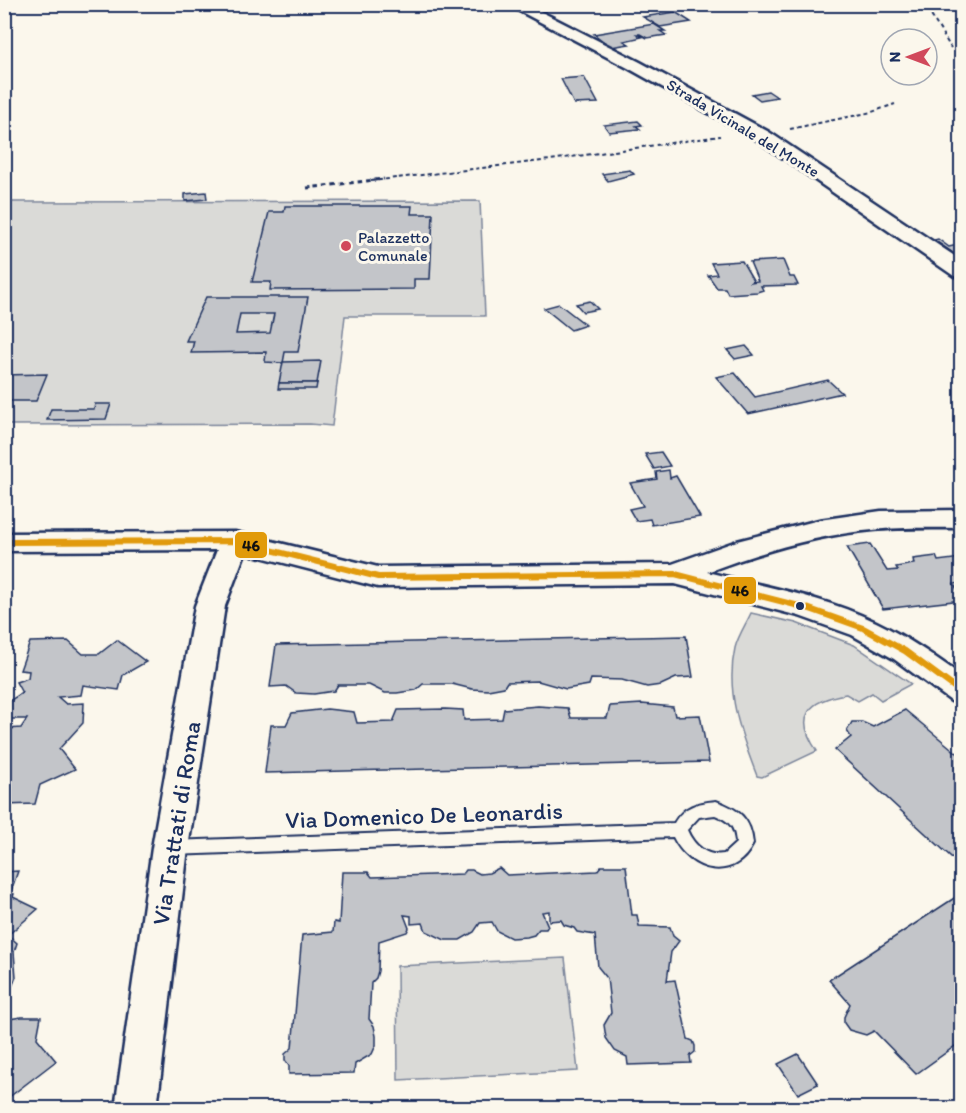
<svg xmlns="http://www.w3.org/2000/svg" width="966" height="1113" viewBox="0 0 966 1113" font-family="Itim,sans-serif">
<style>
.green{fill:#dadad7;stroke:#7a849a;stroke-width:1.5}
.building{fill:#c3c5c9;stroke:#1b2f5e;stroke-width:1.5;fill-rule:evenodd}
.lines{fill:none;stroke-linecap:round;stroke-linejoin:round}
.service-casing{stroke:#1b2f5e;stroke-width:4}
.minor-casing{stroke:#1b2f5e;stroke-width:5}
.path-far1{stroke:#1b2f5e;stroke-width:2;stroke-dasharray:4 3;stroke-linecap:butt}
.path{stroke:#1b2f5e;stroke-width:3;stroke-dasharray:4.5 4;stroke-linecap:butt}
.service{fill:#fbf7ec;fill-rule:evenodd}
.minor{fill:#fbf7ec;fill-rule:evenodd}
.bus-1-casing{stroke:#fbf7ec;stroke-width:10}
.bus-1{stroke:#e19a09;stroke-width:6}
.poi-dot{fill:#d1495b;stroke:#fbf7ec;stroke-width:2}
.bus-dot{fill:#1b2f5e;stroke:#fbf7ec;stroke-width:2}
.labels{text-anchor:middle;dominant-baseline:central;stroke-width:6;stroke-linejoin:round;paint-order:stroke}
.far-street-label{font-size:16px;fill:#1b2f5e;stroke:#fbf7ec}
.far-poi-label{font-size:16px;fill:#1b2f5e;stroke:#fbf7ec;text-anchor:start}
.near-street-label{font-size:24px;fill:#1b2f5e;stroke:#fbf7ec}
.line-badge{stroke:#fbf7ec;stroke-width:2}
.pale-badge-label{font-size:16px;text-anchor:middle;font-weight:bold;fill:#111}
</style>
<rect width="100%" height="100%" fill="#fbf7ec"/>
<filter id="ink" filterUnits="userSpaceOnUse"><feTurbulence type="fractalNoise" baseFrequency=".0167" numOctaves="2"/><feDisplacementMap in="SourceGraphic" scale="12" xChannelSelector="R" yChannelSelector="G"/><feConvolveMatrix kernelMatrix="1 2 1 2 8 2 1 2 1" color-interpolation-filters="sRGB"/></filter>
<g filter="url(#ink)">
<g class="green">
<polygon points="480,201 485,316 345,316 332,426 310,424 5,425 5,202"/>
<path d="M751 613 796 623 854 645 911 684 881 700 872 693 858 701 846 694C809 700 793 716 817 751L762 777 757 776C741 735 725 692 735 648 738 636 746 624 751 613Z"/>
<polygon points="565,958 578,1071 398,1080 397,966"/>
</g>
<g class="building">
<polygon points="675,12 691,22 660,27 643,17"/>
<polygon points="654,24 665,31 660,31 666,35 647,38 640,34 637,34 642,37 624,41 629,44 611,47 594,34"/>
<polygon points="584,77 598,103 574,104 561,79"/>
<polygon points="768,91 777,97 760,100 752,94"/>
<polygon points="638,121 642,125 636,126 640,129 609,132 604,125"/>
<polygon points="630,170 634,174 608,181 602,174"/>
<polygon points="206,192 207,199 185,201 185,194"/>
<polygon points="285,206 412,206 411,214 433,214 430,279 414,279 414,289 270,290 271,282 252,282 269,212 284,212"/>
<polygon points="938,239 949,247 962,244 962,256 959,257 934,240"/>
<polygon points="783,260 790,277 794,277 798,285 761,286 763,290 757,292 728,294 725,288 717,288 708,275 717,274 711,263 742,261 753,280 751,282 758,281 750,262"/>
<path d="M206 297H308L298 352H285L283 363 265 362 266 352 191 353 194 341H186ZM240 314H274L270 333 236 334Z"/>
<polygon points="590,301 598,309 583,312 576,304"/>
<polygon points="559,304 586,325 571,330 544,308"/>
<polygon points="746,346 754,355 735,359 727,350"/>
<polygon points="321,361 317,383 279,383 283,362"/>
<polygon points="735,373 755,397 828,380 842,393 748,414 716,377"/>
<polygon points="47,374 36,401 4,401 4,375"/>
<polygon points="279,383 317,383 316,389 278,389"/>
<polygon points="95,404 111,404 106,419 47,420 51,409 94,409"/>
<polygon points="661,452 670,466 654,469 645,454"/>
<polygon points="669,470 670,478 676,476 700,517 652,525 650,519 636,521 629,509 643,506 630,483 657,479 656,472"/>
<polygon points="870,544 887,571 898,570 896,567 914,564 913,559 936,556 938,561 961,558 962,583 954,584 958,591 962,591 962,600 883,609 847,547"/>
<polygon points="686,636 693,677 676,678 661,685 647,687 622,680 591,679 589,685 566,689 538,681 507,682 504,687 488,690 472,689 452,684 423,684 416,690 397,693 385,693 369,685 338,685 334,691 314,694 296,693 286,686 270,687 276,645"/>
<polygon points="117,640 146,662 123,675 119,690 83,685 81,695 58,697 66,704 84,703 83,723 59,749 75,769 40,785 35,804 4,805 4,736 7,729 21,728 27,719 4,719 4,706 9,701 22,693 16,682 28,678 29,671 20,670 30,642 68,641 83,654 99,654"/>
<polygon points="642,704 673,707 675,716 700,715 709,762 265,773 271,725 286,725 292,713 327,709 354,712 357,723 393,722 398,710 445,709 463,710 464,720 502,719 504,709 538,706 568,708 571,718 607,718 610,706"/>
<polygon points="905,710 962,757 962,867 835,750 851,737 847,731 852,722 862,722 873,727"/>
<polygon points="601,866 626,866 632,915 637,915 639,926 670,927 673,936 679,941 671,952 667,981 675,980 688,1039 693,1041 695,1046 695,1052 690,1056 691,1063 628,1065 627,1057 615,1051 606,1038 604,1025 611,1013 607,978 598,967 595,935 577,932 574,928 564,925 561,920 549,921 549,911 542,912 548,926 546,929 539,929 534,935 527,937 511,938 497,931 492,922 480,923 474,932 460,940 445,940 426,931 423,923 411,924 411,916 404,915 409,928 407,932 379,941 378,971 376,978 371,983 369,1019 374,1026 376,1036 376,1045 372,1054 355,1064 354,1073 289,1074 289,1066 285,1060 285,1054 292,1048 302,935 333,932 334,922 339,923 342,872 368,872 372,877 463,874 466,870 472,870 480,874 489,873 499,868 507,875 597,871"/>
<polygon points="18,871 10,894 14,894 13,897 38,909 8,935 17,943 14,952 16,977 7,999 4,999 4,872"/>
<polygon points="962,893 962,1041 916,1074 874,1031 866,1035 849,1030 844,1023 844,1017 850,1004 829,980"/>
<polygon points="21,1017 41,1017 37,1038 56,1061 4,1101 4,1020"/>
<polygon points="798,1054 818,1084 798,1094 778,1064"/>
</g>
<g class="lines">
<g class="service-casing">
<path id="service" d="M716 801C739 809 751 819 753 844 734 883 690 872 673 837L171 855 165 853 163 848 165 843 171 841 674 823C684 806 697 803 716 801ZM715 815C729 821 735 826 736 843L724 854C707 857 694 846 687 830L699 817Z"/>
</g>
<g class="minor-casing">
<g id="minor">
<polygon points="506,4 526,4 640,62 769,132 962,261 962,277 954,276 757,140 628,68"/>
<path d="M962 510V528C932 528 902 527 873 530 816 535 760 552 707 572 762 586 824 596 876 622 907 637 934 656 962 676V705L951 701 894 659 852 635 799 616 675 584 378 587 245 553 225 606 188 848 157 1108H115L152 848 195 606 217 550 4 551V533L235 532 378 567 672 564 737 541 819 520 881 511Z"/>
</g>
</g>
<g class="path-far1">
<polyline points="924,4 951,48"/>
<polyline points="790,129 872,112 895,104"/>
<polyline points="371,181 550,160 720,136"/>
</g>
<polyline class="path" points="307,188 384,179"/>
<use href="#service" class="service"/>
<use href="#minor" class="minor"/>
<g class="bus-1-casing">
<polyline id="bus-1" points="4,542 235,541 378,577 675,574 807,608 863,628 905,651 962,693"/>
</g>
<use href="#bus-1" class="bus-1"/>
</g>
</g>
<circle class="poi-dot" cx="346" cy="246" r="6"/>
<circle class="bus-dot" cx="800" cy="606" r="5"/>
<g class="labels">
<g class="far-street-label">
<text transform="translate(743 128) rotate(31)">Strada Vicinale del Monte</text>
</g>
<g class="far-poi-label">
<text x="358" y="237">Palazzetto<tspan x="358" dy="18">Comunale</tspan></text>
</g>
<g class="near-street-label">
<text transform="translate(424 815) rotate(-2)">Via Domenico De Leonardis</text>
<text transform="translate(176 823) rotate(-81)">Via Trattati di Roma</text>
</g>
</g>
<g class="line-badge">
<rect x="234" y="531" width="34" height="28" rx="6" fill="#e19a09"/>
<rect x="723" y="576" width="34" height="29" rx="6" fill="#e19a09"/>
</g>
<g class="pale-badge-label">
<text x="251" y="551">46</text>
<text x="740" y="596">46</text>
</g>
<rect width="966" height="1113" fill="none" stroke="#fbf7ec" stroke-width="24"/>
<rect x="12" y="12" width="942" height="1089" fill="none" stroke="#1b2f5e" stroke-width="2" filter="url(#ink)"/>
<g transform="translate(909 57) rotate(270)"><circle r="28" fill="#fbf7ec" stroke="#a1a7b3" stroke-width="1.5"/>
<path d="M0-4.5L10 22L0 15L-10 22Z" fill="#d1495b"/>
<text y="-9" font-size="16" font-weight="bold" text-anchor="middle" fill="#1b2f5e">N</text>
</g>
</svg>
